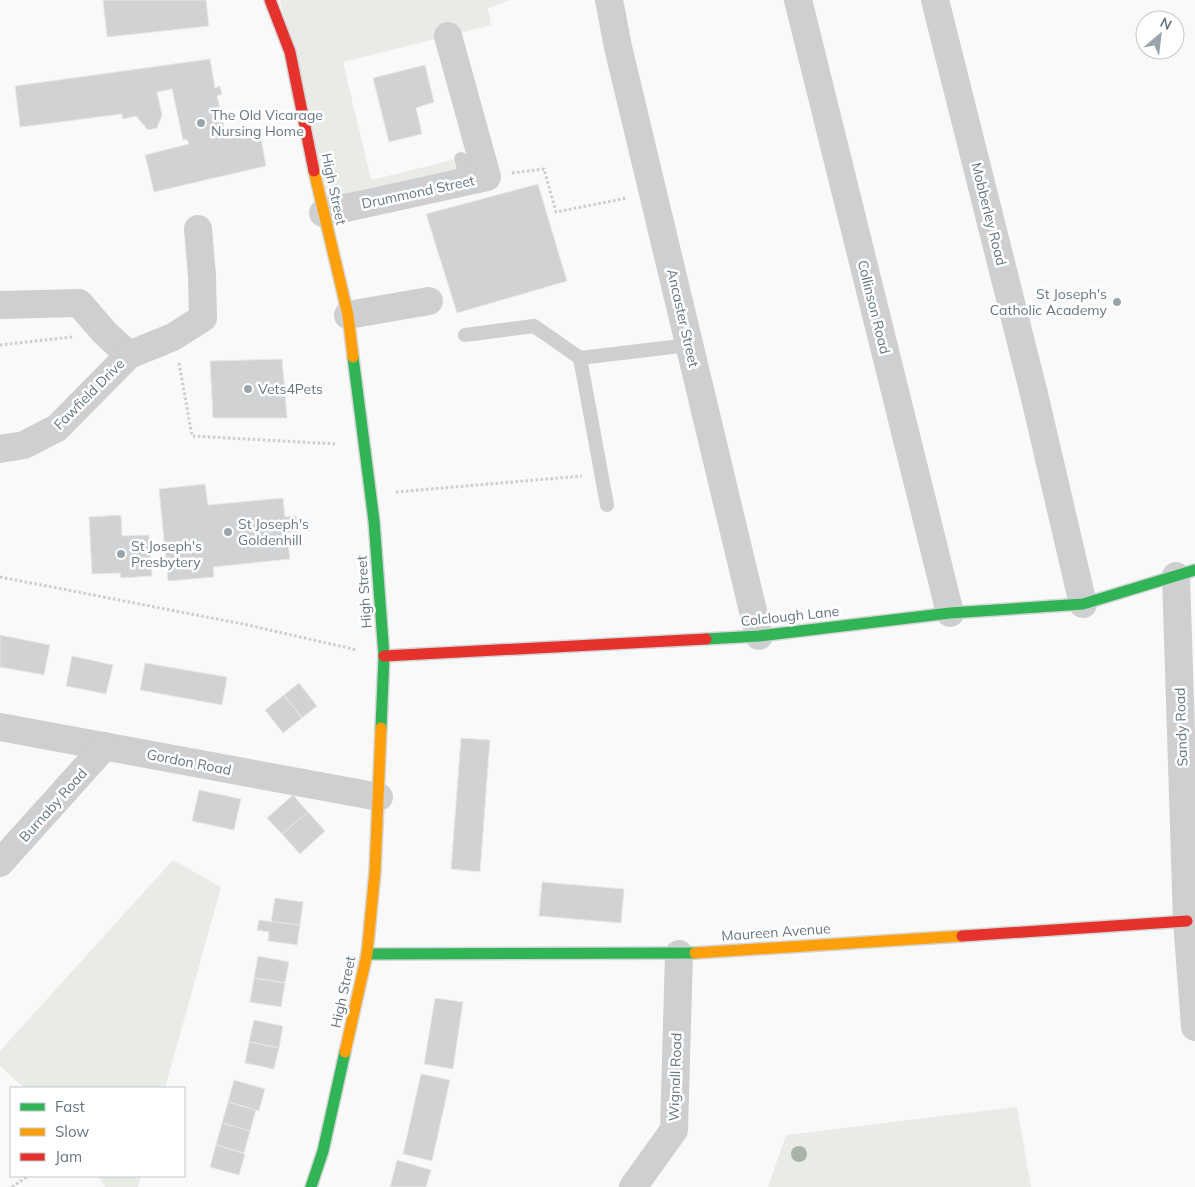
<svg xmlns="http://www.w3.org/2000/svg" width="1195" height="1187" viewBox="0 0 1195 1187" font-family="Mulish,sans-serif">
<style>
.green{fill:#e8ebe6}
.building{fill:#d0d2d3;stroke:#e8e8e8}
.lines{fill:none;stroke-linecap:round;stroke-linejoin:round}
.fast-casing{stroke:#d5d6d7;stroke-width:14}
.slow-casing{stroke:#d5d6d7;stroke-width:14}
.jam-casing{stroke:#d5d6d7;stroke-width:14}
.path{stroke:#cbcccd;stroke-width:3;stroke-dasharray:2.5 2.5;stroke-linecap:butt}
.lane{stroke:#cecfd0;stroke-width:14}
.street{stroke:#cecfd0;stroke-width:28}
.fast{stroke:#30b455;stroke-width:11}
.slow{stroke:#ff9f0a;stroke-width:11}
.jam{stroke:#e5322d;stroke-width:11}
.tree{fill:#a9b3a7}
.poi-dot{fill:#99a4ac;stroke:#fff;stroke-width:2}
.labels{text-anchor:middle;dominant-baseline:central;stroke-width:5;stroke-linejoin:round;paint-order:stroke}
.poi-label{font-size:14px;fill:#657683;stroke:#fff;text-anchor:start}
.street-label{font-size:14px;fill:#657683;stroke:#fff}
</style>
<rect width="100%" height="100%" fill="#f9f9f9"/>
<g class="green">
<polygon points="280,0 510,0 488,8 491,25 343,62 371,180 453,160 460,183 331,211"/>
<polygon points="173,860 221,887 165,1088 24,1088 0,1066 0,1051"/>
<polygon points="1017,1107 1031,1187 768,1187 786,1135"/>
<polygon points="98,1176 141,1176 138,1187 105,1187"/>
</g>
<g class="building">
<polygon points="103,0 206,0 209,26 107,37"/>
<polygon points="210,59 215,88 220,86 222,94 217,96 227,138 260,132 266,166 154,192 145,155 189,144 187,139 183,140 172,89 157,92 162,115 157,128 148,130 136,116 123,119 122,114 20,127 15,86"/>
<polygon points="425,65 434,102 416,108 422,134 389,142 373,78"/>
<polygon points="538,184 567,281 457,313 426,214"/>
<polygon points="282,359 287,418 213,418 210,361"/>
<polygon points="205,484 208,505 283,498 285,517 296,516 298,531 287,533 290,559 213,567 214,577 168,581 159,489"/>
<polygon points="121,515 122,536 149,535 152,576 121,578 120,573 92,574 89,517"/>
<polygon points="0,635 50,645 44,675 0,667"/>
<polygon points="72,656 113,665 106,694 66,686"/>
<polygon points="145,663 227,677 222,705 140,690"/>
<polygon points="299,683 317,706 302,718 284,695"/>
<polygon points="284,695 302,718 283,733 265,710"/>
<polygon points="461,738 490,740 480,872 451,869"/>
<polygon points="199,790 241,799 234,830 192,821"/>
<polygon points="293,795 308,812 282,834 267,818"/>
<polygon points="308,812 325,831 300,854 282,834"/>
<polygon points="542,882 624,889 621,923 539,916"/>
<polygon points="275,898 303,902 300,925 271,922"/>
<polygon points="259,920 300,925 297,945 268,941 269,932 257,930"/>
<polygon points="258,956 289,962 285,983 254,978"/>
<polygon points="254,978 285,983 281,1007 250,1002"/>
<polygon points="435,998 463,1002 453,1069 424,1064"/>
<polygon points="254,1020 283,1026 279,1048 249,1042"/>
<polygon points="249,1042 279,1048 274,1069 245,1063"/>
<polygon points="421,1074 450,1080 432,1161 403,1154"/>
<polygon points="234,1080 265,1089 259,1111 228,1102"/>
<polygon points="228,1102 256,1110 250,1131 222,1123"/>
<polygon points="222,1123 250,1131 244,1153 216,1145"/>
<polygon points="216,1145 245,1154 239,1175 210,1167"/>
<polygon points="397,1160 431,1170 426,1187 390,1187"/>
</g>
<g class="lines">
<g class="fast-casing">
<g id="fast">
<polyline points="353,357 374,521 384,656 381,728"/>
<polyline points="706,639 759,636 950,613 1083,604 1195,570"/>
<polyline points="367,954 695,953"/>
<polyline points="311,1187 323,1151 345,1052"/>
</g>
</g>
<g class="slow-casing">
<g id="slow">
<polyline points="314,171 348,315 353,357"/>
<polyline points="695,953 962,936"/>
<polyline points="345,1052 367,954 375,871 381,728"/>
</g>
</g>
<g class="jam-casing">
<g id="jam">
<polyline points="270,0 290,52 314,171"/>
<polyline points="384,656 706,639"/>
<polyline points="962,936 1187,921"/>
</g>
</g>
<g class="path">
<polyline points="512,173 544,169 556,212 627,198"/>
<polyline points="0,345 72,337"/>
<polyline points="179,363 192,436 337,444"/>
<polyline points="396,492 582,476"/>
<polyline points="0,577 248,625 357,650"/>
<polyline points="12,1187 28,1176"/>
</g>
<g class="lane">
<polyline points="461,159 467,181"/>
<polyline points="465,335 534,326 580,358"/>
<polyline points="607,505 580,358 689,345"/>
</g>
<g class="street">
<polyline points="609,0 618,47 759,636"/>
<polyline points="798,0 950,613"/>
<polyline points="935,0 1034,394 1083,604"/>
<polyline points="323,213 487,177 448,36"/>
<polyline points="0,305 79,303 105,333 129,355"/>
<polyline points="348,315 429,301"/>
<polyline points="0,449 24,445 57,428 129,355 173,337 203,318 202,276 198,229"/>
<polyline points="1176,576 1187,921 1195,1027"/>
<polyline points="0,727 379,797"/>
<polyline points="0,863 105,746"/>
<polyline points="633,1187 674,1130 679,954"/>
</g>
<use href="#fast" class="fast"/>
<use href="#slow" class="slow"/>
<use href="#jam" class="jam"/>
</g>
<circle class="tree" cx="799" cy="1154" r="8"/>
<g class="poi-dot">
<circle cx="201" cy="123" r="5"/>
<circle cx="1117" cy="302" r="5"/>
<circle cx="248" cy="389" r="5"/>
<circle cx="228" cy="532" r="5"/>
<circle cx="121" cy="554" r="5"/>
</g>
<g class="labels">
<g class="poi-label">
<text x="211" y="115">The Old Vicarage<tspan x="211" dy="16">Nursing Home</tspan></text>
<text x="1107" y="294" text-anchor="end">St Joseph's<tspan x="1107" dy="16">Catholic Academy</tspan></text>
<text x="258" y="389">Vets4Pets</text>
<text x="238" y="524">St Joseph's<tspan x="238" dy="16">Goldenhill</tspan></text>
<text x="131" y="546">St Joseph's<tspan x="131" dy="16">Presbytery</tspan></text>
</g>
<g class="street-label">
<text transform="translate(334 189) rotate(78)">High Street</text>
<text transform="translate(418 192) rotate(-12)">Drummond Street</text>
<text transform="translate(989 214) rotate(76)">Mobberley Road</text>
<text transform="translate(874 307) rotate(76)">Collinson Road</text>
<text transform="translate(683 318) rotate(77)">Ancaster Street</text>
<text transform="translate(89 394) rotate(-45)">Fawfield Drive</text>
<text transform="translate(364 592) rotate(-94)">High Street</text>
<text transform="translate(790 616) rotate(-6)">Colclough Lane</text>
<text transform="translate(1181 727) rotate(-92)">Sandy Road</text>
<text transform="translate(189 762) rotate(11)">Gordon Road</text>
<text transform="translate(53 805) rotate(-48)">Burnaby Road</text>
<text transform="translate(776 932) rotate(-4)">Maureen Avenue</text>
<text transform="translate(343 992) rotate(-78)">High Street</text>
<text transform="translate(675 1077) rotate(-88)">Wignall Road</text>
</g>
</g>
<rect x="10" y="1087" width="175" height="90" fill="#ffffff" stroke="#c1c8cd"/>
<rect x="20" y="1103" width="25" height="8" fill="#30b455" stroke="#c1c8cd"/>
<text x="55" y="1112" font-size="15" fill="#657683">Fast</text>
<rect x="20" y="1128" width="25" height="8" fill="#ff9f0a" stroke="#c1c8cd"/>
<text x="55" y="1137" font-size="15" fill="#657683">Slow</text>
<rect x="20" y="1153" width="25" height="8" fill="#e5322d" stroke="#c1c8cd"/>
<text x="55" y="1162" font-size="15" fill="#657683">Jam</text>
<g transform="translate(1160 35) rotate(28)"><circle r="24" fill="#ffffff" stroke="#c1c8cd"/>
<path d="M0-4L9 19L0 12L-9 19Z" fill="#99a4ac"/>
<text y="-8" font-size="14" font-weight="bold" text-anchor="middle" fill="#657683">N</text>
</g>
</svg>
